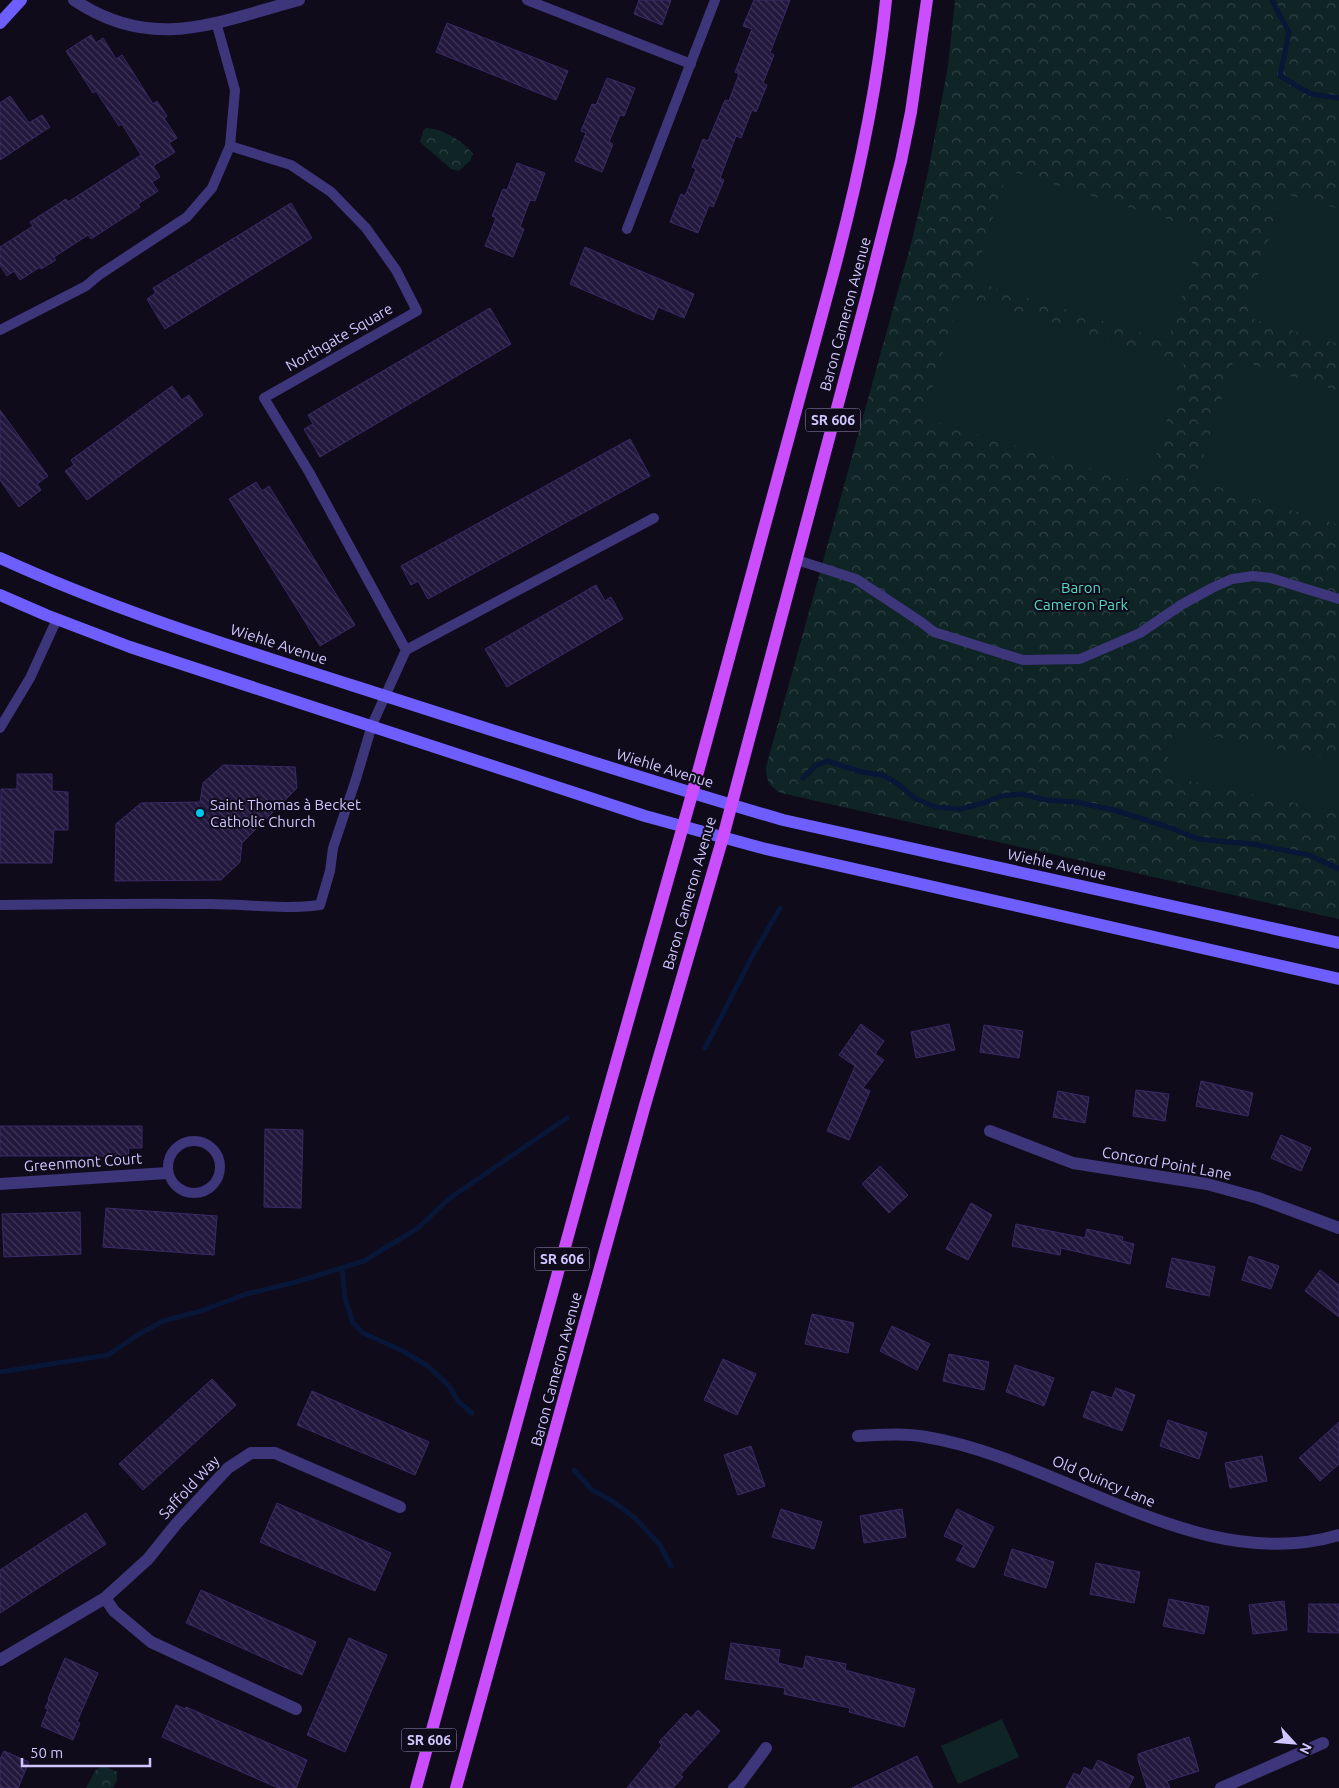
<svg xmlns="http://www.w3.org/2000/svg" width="1339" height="1788" viewBox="0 0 1339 1788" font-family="Ubuntu,sans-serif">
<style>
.park{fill:url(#park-crowns)}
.garden{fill:#0e2425}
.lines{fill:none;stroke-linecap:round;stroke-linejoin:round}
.stream{stroke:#081637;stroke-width:5}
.building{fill:url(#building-back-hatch);stroke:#3b2968}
.lane{stroke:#3e367a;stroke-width:10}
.street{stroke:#3e367a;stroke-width:12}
.secondary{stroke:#6e5efe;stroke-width:12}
.primary{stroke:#ca4efe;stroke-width:12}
.poi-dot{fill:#02c4ef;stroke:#0f0b1b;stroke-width:2}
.labels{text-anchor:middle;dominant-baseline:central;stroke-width:4;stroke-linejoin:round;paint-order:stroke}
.shield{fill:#0f0b1b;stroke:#978ebb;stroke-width:1}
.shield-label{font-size:14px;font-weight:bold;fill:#d1c6ff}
.street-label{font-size:15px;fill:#d1c6ff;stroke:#0f0b1b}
.park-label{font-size:15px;fill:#54ddc5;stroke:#0f0b1b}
.poi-label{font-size:15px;fill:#d1c6ff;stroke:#0f0b1b;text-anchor:start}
</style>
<defs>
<pattern id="park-crowns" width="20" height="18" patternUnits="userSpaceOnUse" patternTransform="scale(1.25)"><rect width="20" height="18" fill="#0e2425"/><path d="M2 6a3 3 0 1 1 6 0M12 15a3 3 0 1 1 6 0" fill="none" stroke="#304246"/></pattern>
<pattern id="building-back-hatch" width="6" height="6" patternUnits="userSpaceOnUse" patternTransform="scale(1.25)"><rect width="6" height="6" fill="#22173c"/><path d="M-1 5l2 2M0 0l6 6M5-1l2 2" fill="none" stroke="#413759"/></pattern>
</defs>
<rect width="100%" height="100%" fill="#0f0b1b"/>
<g class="park">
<path d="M955 0H1339V919L781 793C769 787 766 780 766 767L912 240 928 172 948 66Z"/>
<path d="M426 128C442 128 464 142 473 154L470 161 459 171 451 169 420 142 423 131Z"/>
<polygon points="103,1765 117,1772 117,1780 113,1788 86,1788 95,1771"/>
</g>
<g class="garden">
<polygon points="1008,170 1202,230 1168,341 973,281"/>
<polygon points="1282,193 1339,209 1339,344 1246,317"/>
<polygon points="960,296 1184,364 1147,485 923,418"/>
<polygon points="1234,359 1339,391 1339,525 1196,480"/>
<polygon points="1174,729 1339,761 1339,812 1164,776"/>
<polygon points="1002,1719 1019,1757 958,1784 941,1746"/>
</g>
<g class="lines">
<g class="stream">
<polyline points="1272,0 1289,33 1280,76 1311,94 1339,98"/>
<polyline points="803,778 815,766 827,761 862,772 883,775 898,784 916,799 935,807 961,809 983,803 1001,796 1022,794 1046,800 1076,802 1114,810 1171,828 1198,839 1252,844 1309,855 1339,869"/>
<polyline points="705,1048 753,955 780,908"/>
<polyline points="342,1268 345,1298 353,1323 363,1333 403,1351 428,1366 449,1386 458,1401 472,1413"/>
<polyline points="0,1372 108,1355 139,1334 163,1321 201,1311 246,1294 296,1282 364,1261 418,1228 450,1198 567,1118"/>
<polyline points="574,1470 592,1490 614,1502 635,1518 660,1545 671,1566"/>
</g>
</g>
<g class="building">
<polygon points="639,0 671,0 662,25 634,14"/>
<polygon points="754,0 790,0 770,53 774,55 763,83 767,85 756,112 752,110 741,138 736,136 720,178 724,180 713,207 709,205 698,233 670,222 681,194 685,196 696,169 692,167 703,139 708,141 725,100 729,101 739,74 735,72 752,29 743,26"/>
<polygon points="447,23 568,71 556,100 436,52"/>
<polygon points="91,35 96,43 103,38 116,59 122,55 153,104 157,101 167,116 164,118 177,138 169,143 175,152 153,166 160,177 152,182 158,191 138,204 140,207 91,239 88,235 54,257 56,260 41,269 40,267 20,280 14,271 7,276 0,265 0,247 33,226 30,222 66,199 68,202 141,155 122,124 119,126 96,91 93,93 66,51"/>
<polygon points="607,78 635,88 624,116 620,115 609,142 613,144 602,172 575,161 586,133 581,131 592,104 596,105"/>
<polygon points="10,96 29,123 42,115 50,127 0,160 0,103"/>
<polygon points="517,163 545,173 535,201 530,200 520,227 524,229 513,257 485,246 496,218 492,216 503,189 507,190"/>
<polygon points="291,203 312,238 165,329 147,299 156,293 153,288"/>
<polygon points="585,247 694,294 684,318 658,307 653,320 570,284"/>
<polygon points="490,308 511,344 320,457 304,429 313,424 308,415"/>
<polygon points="172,386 182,400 189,395 203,415 87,500 65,471 74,465 71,460"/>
<polygon points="0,410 48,476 37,484 41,490 19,507 0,480"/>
<polygon points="630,439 650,476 428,599 418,581 411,585 401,566"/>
<polygon points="256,482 262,491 269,486 355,625 320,646 229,499"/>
<polygon points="596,585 605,601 611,597 623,619 507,687 485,649"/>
<polygon points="223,765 295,767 297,788 242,843 240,862 221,880 115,881 116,824 141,803 200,802 203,783"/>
<polygon points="17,774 52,774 52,791 68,792 68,830 54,830 52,863 0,863 1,789 17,789"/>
<polygon points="861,1024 884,1041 875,1054 884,1060 863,1088 870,1091 849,1140 827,1131 855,1066 839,1055"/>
<polygon points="949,1024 955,1050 916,1058 911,1032"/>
<polygon points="984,1025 1023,1031 1019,1058 980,1052"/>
<polygon points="1201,1081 1253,1093 1248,1116 1196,1106"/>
<polygon points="1136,1090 1169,1094 1165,1121 1133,1116"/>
<polygon points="1058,1091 1089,1097 1085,1123 1053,1117"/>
<polygon points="0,1126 142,1126 142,1148 129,1148 128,1156 0,1156"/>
<polygon points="265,1129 303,1130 301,1208 264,1207"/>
<polygon points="1281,1135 1311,1148 1301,1171 1271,1158"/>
<polygon points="880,1166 908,1195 889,1213 862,1184"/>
<polygon points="971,1203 992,1215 968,1260 946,1249"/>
<polygon points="106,1208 217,1216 214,1255 103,1247"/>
<polygon points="80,1212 81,1254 4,1257 2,1214"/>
<polygon points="1016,1224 1085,1238 1087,1229 1123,1237 1122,1241 1134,1244 1130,1264 1061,1248 1060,1255 1012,1246"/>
<polygon points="1249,1256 1279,1266 1271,1289 1242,1280"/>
<polygon points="1172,1258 1215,1267 1209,1296 1166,1287"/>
<polygon points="1320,1270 1339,1285 1339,1317 1305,1291"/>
<polygon points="812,1314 854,1323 848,1353 805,1344"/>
<polygon points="892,1326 930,1344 917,1370 880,1351"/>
<polygon points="949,1354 989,1362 984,1390 943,1381"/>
<polygon points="723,1359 756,1374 737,1415 704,1400"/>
<polygon points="1015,1365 1054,1378 1044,1406 1006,1392"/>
<polygon points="212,1379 236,1405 143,1490 119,1464"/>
<polygon points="1116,1388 1135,1395 1122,1431 1083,1417 1092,1391 1112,1398"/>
<polygon points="312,1391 429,1442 415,1475 297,1425"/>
<polygon points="1168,1420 1207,1433 1199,1459 1160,1446"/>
<polygon points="1339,1422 1339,1464 1320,1481 1299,1458"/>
<polygon points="751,1446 765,1486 738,1495 724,1455"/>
<polygon points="1262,1456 1267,1481 1230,1488 1225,1463"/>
<polygon points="277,1503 391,1553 375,1591 260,1542"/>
<polygon points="781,1509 822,1522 814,1549 772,1537"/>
<polygon points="902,1509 906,1537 864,1543 860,1516"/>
<polygon points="957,1509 994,1527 974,1568 956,1560 964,1545 944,1536"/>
<polygon points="86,1513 106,1544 0,1613 0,1570"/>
<polygon points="1012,1549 1054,1562 1046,1588 1004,1575"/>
<polygon points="1096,1563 1140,1572 1134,1603 1090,1594"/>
<polygon points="201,1590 316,1642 302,1675 186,1623"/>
<polygon points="1169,1599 1209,1607 1204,1634 1163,1626"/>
<polygon points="1284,1601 1287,1630 1253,1634 1249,1605"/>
<polygon points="1309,1604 1339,1604 1339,1633 1308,1632"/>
<polygon points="349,1638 387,1655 345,1752 307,1735"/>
<polygon points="731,1643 780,1650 778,1663 803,1669 806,1656 846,1664 845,1670 915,1689 904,1727 849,1712 850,1708 784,1694 785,1688 725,1679"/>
<polygon points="65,1658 98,1673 77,1722 80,1723 73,1740 41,1726 48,1709 45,1708 49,1700 48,1699"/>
<polygon points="176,1705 185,1709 186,1707 307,1760 296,1788 278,1788 162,1737"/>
<polygon points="698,1710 720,1731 680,1775 683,1777 673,1788 627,1788 662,1745 659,1742 686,1713 691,1718"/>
<polygon points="1189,1737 1199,1771 1167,1781 1170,1788 1147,1788 1138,1760 1138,1754"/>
<polygon points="4,1751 29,1762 18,1788 0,1788 0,1759"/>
<polygon points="917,1756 933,1788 852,1788"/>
<polygon points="1098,1760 1134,1777 1128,1788 1066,1788 1074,1773 1080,1776 1084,1767 1092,1771"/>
</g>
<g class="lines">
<g class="lane">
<polyline points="527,0 691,64"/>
<polyline points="627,229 715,0"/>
<polyline points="0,330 86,286 99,275 187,217 212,188 230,146"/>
<polyline points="797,560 856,579 921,622 934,632 1023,660 1080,659 1140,633 1181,605 1212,588 1232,579 1253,576 1271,578 1339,599"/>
<polyline points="406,650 654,518"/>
<polyline points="0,728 30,678 57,619"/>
<path d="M0 905C70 904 140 903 210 904 247 904 283 910 320 905L330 871 333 848 356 779 372 725 406 650 309 472 264 398 417 311 396 270 366 228 331 192 291 165 230 146 235 90 216 22"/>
<circle cx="194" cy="1167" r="26"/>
</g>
<g class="street">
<path d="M74 0C153 53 216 22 299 0"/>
<polyline points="990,1131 1073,1163 1207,1184 1258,1198 1339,1228"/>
<polyline points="0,1184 167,1173"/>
<path d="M858 1436C880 1435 903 1433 926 1437 1061 1459 1199 1577 1339 1535"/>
<polyline points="105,1598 114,1611 151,1642 296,1709"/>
<polyline points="0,1660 105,1598 148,1559 177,1523 228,1468 251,1453 275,1453 400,1507"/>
<polyline points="734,1788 740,1783 766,1748"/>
<polyline points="1221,1788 1323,1743"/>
</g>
<g class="secondary">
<polyline points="0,23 21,0"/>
<path d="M0 558C113 610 233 647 351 685 495 731 638 778 783 820L1339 943"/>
<polyline points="0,595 46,615 130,647 645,816 762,848 1339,979"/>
</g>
<g class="primary">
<path d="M416 1788 598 1127 692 794 833 274C857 184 877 93 886 0"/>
<polyline points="456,1788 645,1105 723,837 867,295 901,161 911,112 927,0"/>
</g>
</g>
<circle class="poi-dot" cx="200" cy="813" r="5"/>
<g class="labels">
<g class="shield">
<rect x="805.5" y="408.5" width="55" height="23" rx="4"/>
<rect x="534.5" y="1247.5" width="55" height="23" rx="4"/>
<rect x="401.5" y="1728.5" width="55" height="23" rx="4"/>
</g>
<g class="shield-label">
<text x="833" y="420">SR 606</text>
<text x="562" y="1259">SR 606</text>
<text x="429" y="1740">SR 606</text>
</g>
<g class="street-label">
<text transform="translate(845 314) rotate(-75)">Baron Cameron Avenue</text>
<text transform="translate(339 337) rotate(-30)">Northgate Square</text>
<text transform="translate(279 644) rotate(18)">Wiehle Avenue</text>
<text transform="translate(665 768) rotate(17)">Wiehle Avenue</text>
<text transform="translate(1057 864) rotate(12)">Wiehle Avenue</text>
<text transform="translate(689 893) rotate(-74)">Baron Cameron Avenue</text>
<text transform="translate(83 1162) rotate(-4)">Greenmont Court</text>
<text transform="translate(1167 1163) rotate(10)">Concord Point Lane</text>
<text transform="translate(556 1369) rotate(-75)">Baron Cameron Avenue</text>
<text transform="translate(1104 1481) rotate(23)">Old Quincy Lane</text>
<text transform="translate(189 1487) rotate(-47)">Saffold Way</text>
</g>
<g class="park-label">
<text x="1081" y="587">Baron<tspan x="1081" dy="17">Cameron Park</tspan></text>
</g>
<g class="poi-label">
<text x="210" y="804">Saint Thomas à Becket<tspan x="210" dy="17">Catholic Church</tspan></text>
</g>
</g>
<g transform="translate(1294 1743) rotate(116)" stroke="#0f0b1b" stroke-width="4" paint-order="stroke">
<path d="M0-4L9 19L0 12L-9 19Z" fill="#d1c6ff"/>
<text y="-8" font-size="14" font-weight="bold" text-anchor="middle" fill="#d1c6ff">N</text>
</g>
<path d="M22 1758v8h128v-8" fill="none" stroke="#d1c6ff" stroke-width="2.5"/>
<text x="30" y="1758" font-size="15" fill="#d1c6ff" stroke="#0f0b1b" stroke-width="4" paint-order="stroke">50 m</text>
</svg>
